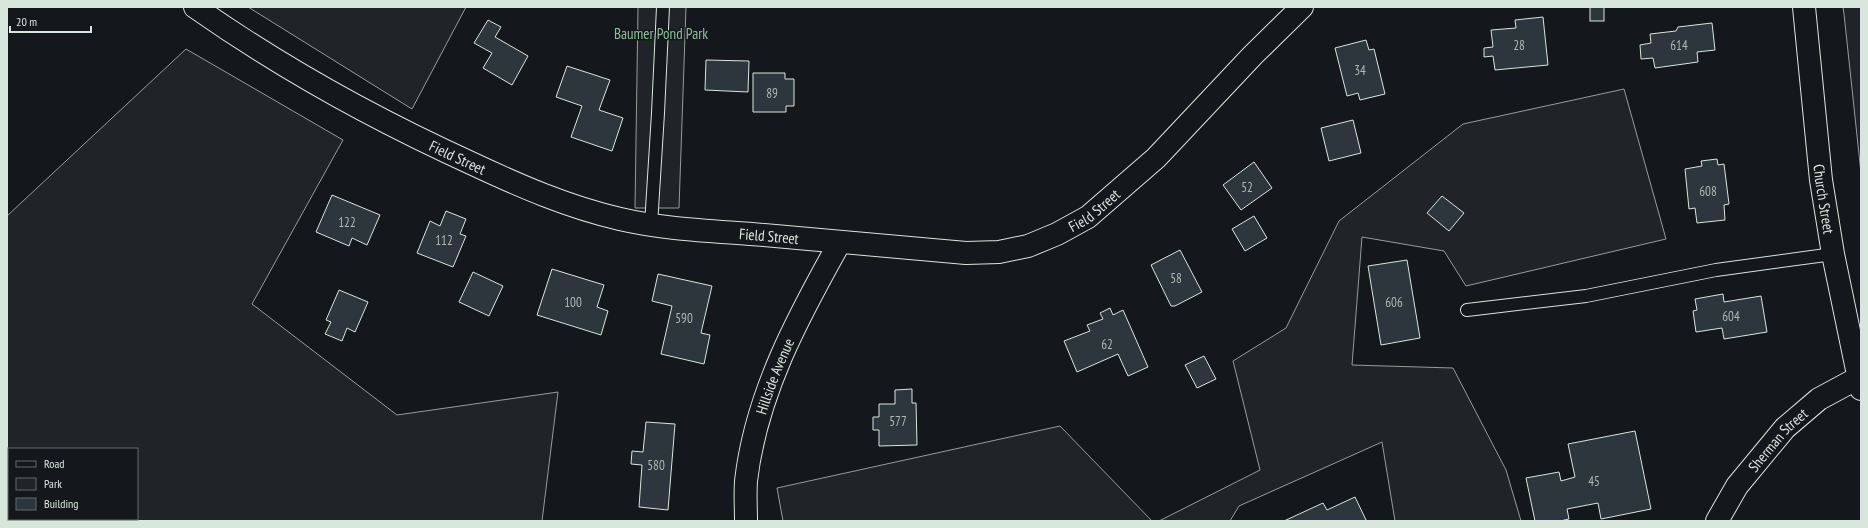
<svg xmlns="http://www.w3.org/2000/svg" width="1868" height="528" viewBox="0 0 1868 528" font-family="'PT Sans Narrow',sans-serif">
<style>
.green{fill:#202428;stroke:#939e99;fill-rule:evenodd}
.building{fill:#2c363c;stroke:#d8e6dc}
.lines{fill:none;stroke-linecap:round;stroke-linejoin:round}
.service-casing{stroke:#d8e6dc;stroke-width:14}
.minor-casing{stroke:#d8e6dc;stroke-width:24}
.tertiary-casing{stroke:#d8e6dc;stroke-width:24}
.primary-casing{stroke:#d8e6dc;stroke-width:24}
.service{stroke:#14181c;stroke-width:12}
.minor{stroke:#14181c;stroke-width:22}
.tertiary{stroke:#14181c;stroke-width:22}
.primary{stroke:#14181c;stroke-width:22}
.labels{text-anchor:middle;dominant-baseline:central;stroke-width:3;stroke-linejoin:round;paint-order:stroke}
.number-label{font-size:13px;fill:#adbab4}
.park-label{font-size:15px;fill:#8ac095;stroke:#14181c}
.street-label{font-size:15px;fill:#d8e6dc;stroke:#14181c}
</style>
<rect width="100%" height="100%" fill="#14181c"/>
<g class="green">
<polygon points="248,7 466,7 412,109"/>
<polygon points="638,7 686,7 679,208 635,208"/>
<polygon points="1843,7 1861,7 1861,173 1844,14"/>
<path d="M186 49 343 140 252 304 397 415 558 392 542 521H7V216ZM9 449H137V519H9Z"/>
<polygon points="1624,89 1666,239 1466,286 1444,251 1362,237 1352,365 1453,368 1506,470 1521,521 1395,521 1382,442 1239,506 1230,521 1159,521 1260,470 1233,361 1286,328 1339,221 1463,124"/>
<polygon points="1060,426 1152,521 783,521 777,488"/>
</g>
<g class="building">
<rect x="1590" y="7" width="14" height="14"/>
<polygon points="1543,17 1548,65 1495,70 1493,56 1484,57 1484,48 1493,47 1491,30 1516,28 1515,20"/>
<polygon points="488,20 501,27 495,37 528,56 512,85 483,68 492,53 474,43"/>
<polygon points="1712,23 1715,50 1697,52 1698,62 1655,68 1653,58 1641,59 1640,45 1651,43 1650,34 1676,31 1678,27"/>
<polygon points="1366,40 1369,50 1374,49 1385,94 1360,100 1358,93 1347,96 1335,48"/>
<polygon points="706,60 749,61 748,92 705,90"/>
<polygon points="567,66 610,80 599,110 623,118 612,151 571,137 582,106 556,97"/>
<polygon points="753,73 785,73 785,79 794,79 794,106 786,106 786,112 753,112"/>
<polygon points="1353,120 1361,153 1329,161 1321,128"/>
<polygon points="1717,159 1718,165 1724,164 1729,204 1724,205 1725,220 1697,223 1695,208 1689,209 1685,169 1702,166 1701,161"/>
<polygon points="1254,162 1272,188 1241,210 1223,185"/>
<polygon points="332,195 380,215 367,245 352,238 349,246 316,232"/>
<polygon points="1442,196 1464,213 1449,231 1427,213"/>
<polygon points="446,211 466,219 460,234 466,236 453,267 417,253 430,221 440,226"/>
<polygon points="1254,216 1267,238 1245,251 1232,229"/>
<polygon points="1180,250 1202,292 1175,306 1171,306 1151,265"/>
<polygon points="1407,260 1420,338 1381,345 1368,266"/>
<polygon points="552,269 604,285 597,307 608,311 601,335 537,315"/>
<polygon points="473,272 503,286 489,316 459,302"/>
<polygon points="658,274 712,286 701,333 710,335 704,364 661,354 672,306 652,301"/>
<polygon points="339,290 368,302 355,332 347,328 342,341 325,334 331,322 326,320"/>
<polygon points="1723,294 1724,302 1761,296 1767,332 1724,339 1722,328 1696,332 1693,311 1697,310 1695,299"/>
<polygon points="1110,308 1113,315 1123,310 1148,367 1128,376 1118,354 1077,372 1064,341 1090,331 1087,325 1103,319 1100,313"/>
<polygon points="1204,356 1216,379 1197,388 1185,365"/>
<polygon points="912,389 912,403 916,403 917,445 879,446 879,430 873,430 873,417 879,417 879,404 895,404 895,390"/>
<polygon points="646,422 675,424 668,510 639,507 642,465 631,464 632,451 643,452"/>
<polygon points="1635,431 1651,509 1601,519 1598,503 1567,509 1569,519 1560,521 1535,521 1526,478 1559,472 1561,481 1575,477 1568,444"/>
<polygon points="1355,497 1366,520 1364,521 1284,521 1323,503 1327,510"/>
</g>
<g class="lines">
<g class="service-casing">
<g id="service">
<polyline points="651,225 658,113 663,7"/>
<polyline points="1467,310 1586,296 1716,270 1833,254"/>
</g>
</g>
<g class="minor-casing">
<g id="minor">
<path id="s1" d="M746 521C746 508 745 494 746 481 756 394 798 317 840 242"/>
<path id="s2" d="M1717 521 1737 486 1785 428 1819 399 1858 378"/>
</g>
</g>
<g class="tertiary-casing">
<g id="tertiary">
<path id="s3" d="M195 7C282 68 376 120 473 164 520 186 568 207 620 219 667 230 716 231 764 235 831 241 899 247 966 253L999 252 1028 246 1057 234 1088 217 1156 158 1253 55 1302 7"/>
</g>
</g>
<g class="primary-casing">
<g id="primary">
<path id="s4" d="M1804 7 1821 180 1833 254 1861 389"/>
</g>
</g>
<use href="#service" class="service"/>
<use href="#minor" class="minor"/>
<use href="#tertiary" class="tertiary"/>
<use href="#primary" class="primary"/>
</g>
<g class="labels">
<g class="number-label">
<text x="1519" y="45">28</text>
<text x="1679" y="45">614</text>
<text x="1360" y="70">34</text>
<text x="772" y="93">89</text>
<text x="1247" y="187">52</text>
<text x="1708" y="191">608</text>
<text x="347" y="222">122</text>
<text x="444" y="240">112</text>
<text x="1176" y="278">58</text>
<text x="573" y="302">100</text>
<text x="1394" y="302">606</text>
<text x="1731" y="316">604</text>
<text x="684" y="318">590</text>
<text x="1107" y="344">62</text>
<text x="898" y="421">577</text>
<text x="656" y="465">580</text>
<text x="1594" y="481">45</text>
</g>
<g class="park-label">
<text x="661" y="33">Baumer Pond Park</text>
</g>
<g class="street-label">
<text stroke="none"><textPath href="#s3" startOffset="303">Field Street</textPath></text>
<text stroke="none"><textPath href="#s4" startOffset="193">Church Street</textPath></text>
<text stroke="none"><textPath href="#s3" startOffset="963">Field Street</textPath></text>
<text stroke="none"><textPath href="#s3" startOffset="627">Field Street</textPath></text>
<text stroke="none"><textPath href="#s1" startOffset="149">Hillside Avenue</textPath></text>
<text stroke="none"><textPath href="#s2" startOffset="102">Sherman Street</textPath></text>
</g>
</g>
<rect width="1868" height="528" fill="none" stroke="#d8e6dc" stroke-width="16"/>
<rect x="8" y="448" width="130" height="72" fill="#14181c" stroke="#626a69"/>
<rect x="16" y="461" width="20" height="6" fill="#14181c" stroke="#626a69"/>
<text x="44" y="468" font-size="12" fill="#d8e6dc">Road</text>
<rect x="16" y="478" width="20" height="12" fill="#202428" stroke="#626a69"/>
<text x="44" y="488" font-size="12" fill="#d8e6dc">Park</text>
<rect x="16" y="498" width="20" height="12" fill="#2c363c" stroke="#626a69"/>
<text x="44" y="508" font-size="12" fill="#d8e6dc">Building</text>
<path d="M10 26v6h81v-6" fill="none" stroke="#d8e6dc" stroke-width="2"/>
<text x="16" y="26" font-size="12" fill="#d8e6dc" stroke="#14181c" stroke-width="3" paint-order="stroke">20 m</text>
</svg>
